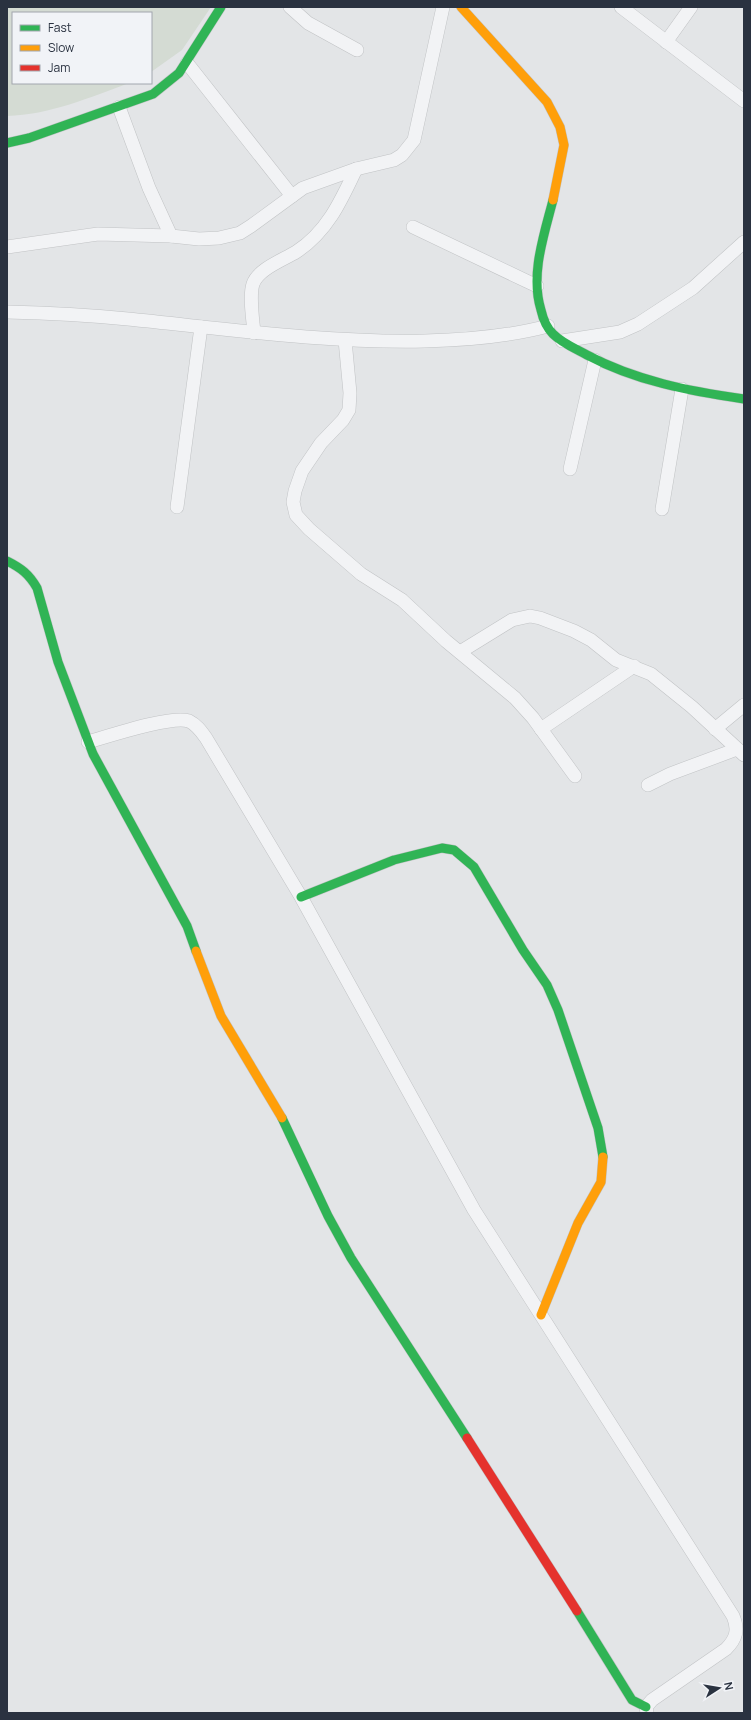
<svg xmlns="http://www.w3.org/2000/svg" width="751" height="1720" viewBox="0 0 751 1720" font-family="Manrope,sans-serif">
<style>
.green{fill:#d4dbd3}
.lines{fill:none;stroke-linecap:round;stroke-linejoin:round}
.street-casing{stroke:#c1c3c5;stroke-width:14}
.fast-casing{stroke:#c1c3c5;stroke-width:10}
.slow-casing{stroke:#c1c3c5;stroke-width:10}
.jam-casing{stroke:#c1c3c5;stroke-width:10}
.street{stroke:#f2f3f5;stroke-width:13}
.fast{stroke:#30b455;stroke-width:9}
.slow{stroke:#ff9f0a;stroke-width:9}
.jam{stroke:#e5322d;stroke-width:9}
</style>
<rect width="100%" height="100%" fill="#e3e5e7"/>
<path class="green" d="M7 7H211L182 50 151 72V13H13V83H129C91 97 49 115 7 116Z"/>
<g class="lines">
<g class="street-casing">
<g id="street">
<polyline points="290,7 308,23 357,50"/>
<polyline points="621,7 744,101"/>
<polyline points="666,42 691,7"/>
<polyline points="187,63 292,196"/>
<polyline points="119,107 149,188 171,236"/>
<polyline points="413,227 537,286"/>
<polyline points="7,247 98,234 171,236 199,239 219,238 240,233 251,226 303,188 356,169 394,160 402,155 414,140 443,7"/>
<path d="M7 312C47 313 87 315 128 319 227 329 325 343 425 341 467 340 507 337 548 326"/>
<path d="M254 333C253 320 249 296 253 284 258 269 283 260 296 252 327 232 341 201 356 169"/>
<polyline points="345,340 350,393 349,410 343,420 321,443 302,471 295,491 293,502 296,515 309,529 361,574 402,600 446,641 515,698 533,718 575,776"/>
<polyline points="562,341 620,332 638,324 693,288 744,242"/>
<polyline points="570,469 595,360"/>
<polyline points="177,507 201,327"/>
<polyline points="662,509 682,389"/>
<polyline points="460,652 512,620 530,616 540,618 574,631 591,640 616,660 651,674 692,707 744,755"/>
<polyline points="541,729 634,666"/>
<polyline points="715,729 744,705"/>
<path d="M88 742C109 736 171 715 189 721 197 725 201 731 206 738L301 897 474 1210 733 1616C739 1630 736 1639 726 1649L652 1700 646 1707 647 1713"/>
<polyline points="648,785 670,774 737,749"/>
</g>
</g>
<g class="fast-casing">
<g id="fast">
<polyline points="7,143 29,138 153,94 179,73 221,7"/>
<path d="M553 200C544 235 530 275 541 310 543 319 547 328 553 334 562 343 576 349 587 355 636 381 689 391 744 399"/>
<path d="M7 561C21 568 29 574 37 588L58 662 93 754 187 926 196 951"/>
<polyline points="301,897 394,860 442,848 454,850 474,867 523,950 547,985 558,1010 598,1128 603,1157"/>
<polyline points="282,1118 328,1216 351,1258 467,1438"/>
<polyline points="577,1611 632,1700 646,1707"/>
</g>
</g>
<g class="slow-casing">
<g id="slow">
<polyline points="461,7 547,102 560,127 564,145 553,200"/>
<polyline points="196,951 221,1016 282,1118"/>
<polyline points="541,1315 578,1223 601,1182 603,1157"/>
</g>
</g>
<g class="jam-casing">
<polyline id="jam" points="467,1438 577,1611"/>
</g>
<use href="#street" class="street"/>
<use href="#fast" class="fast"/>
<use href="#slow" class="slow"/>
<use href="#jam" class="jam"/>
</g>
<rect width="751" height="1720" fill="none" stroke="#2a3240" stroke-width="16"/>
<rect x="12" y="12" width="140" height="72" fill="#f1f3f7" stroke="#a1a6ae"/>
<rect x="20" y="25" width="20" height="6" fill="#30b455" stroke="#a1a6ae"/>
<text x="48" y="32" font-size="12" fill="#2a3240">Fast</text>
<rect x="20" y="45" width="20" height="6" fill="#ff9f0a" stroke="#a1a6ae"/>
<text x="48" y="52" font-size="12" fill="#2a3240">Slow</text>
<rect x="20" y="65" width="20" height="6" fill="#e5322d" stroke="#a1a6ae"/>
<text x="48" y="72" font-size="12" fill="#2a3240">Jam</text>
<g transform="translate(719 1688) rotate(78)" stroke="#f1f3f7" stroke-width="3" paint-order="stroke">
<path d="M0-3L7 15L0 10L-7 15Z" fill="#2a3240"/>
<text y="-6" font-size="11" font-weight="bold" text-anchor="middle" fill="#2a3240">N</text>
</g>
</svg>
